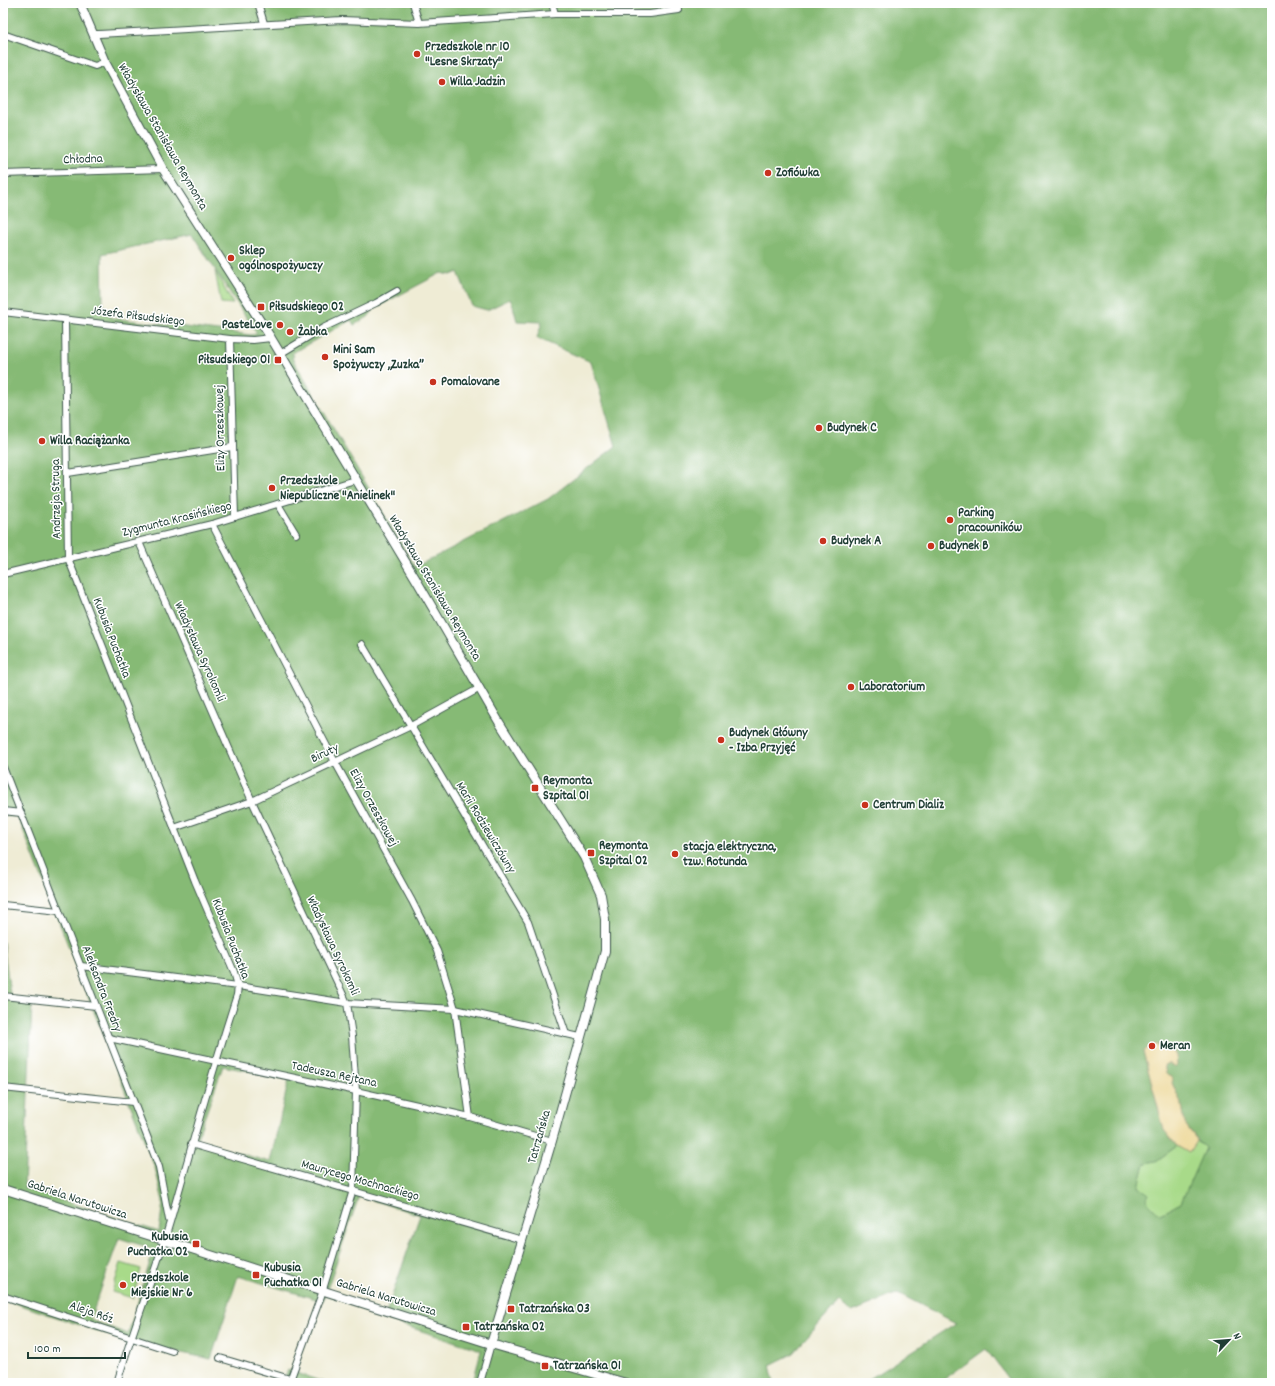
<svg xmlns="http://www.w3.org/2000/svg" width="1275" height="1386" viewBox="0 0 1275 1386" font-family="Dekko,sans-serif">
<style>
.green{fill:#a8da89;stroke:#648c5e}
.forest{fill:#86ba75;stroke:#527c54;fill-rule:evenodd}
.sand{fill:#eeda9e;stroke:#868c69}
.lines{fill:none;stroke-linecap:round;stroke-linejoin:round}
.street-casing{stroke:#3e574c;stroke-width:8}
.secondary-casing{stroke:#3e574c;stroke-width:10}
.street{stroke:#fff;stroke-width:6}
.secondary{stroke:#fff;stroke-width:8}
.poi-dot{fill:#c8321e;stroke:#fff;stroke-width:1.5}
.labels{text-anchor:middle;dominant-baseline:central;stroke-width:3;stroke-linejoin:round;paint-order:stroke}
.poi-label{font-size:13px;font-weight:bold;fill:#1f3d34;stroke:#fff;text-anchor:start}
.street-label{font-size:13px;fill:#1f3d34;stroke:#fff}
</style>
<rect width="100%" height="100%" fill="#fff"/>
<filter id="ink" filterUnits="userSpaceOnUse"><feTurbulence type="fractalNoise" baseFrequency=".025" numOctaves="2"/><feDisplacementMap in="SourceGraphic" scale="8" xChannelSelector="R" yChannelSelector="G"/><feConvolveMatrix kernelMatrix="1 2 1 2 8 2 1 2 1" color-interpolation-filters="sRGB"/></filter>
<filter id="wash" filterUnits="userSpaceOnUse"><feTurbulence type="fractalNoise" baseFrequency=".012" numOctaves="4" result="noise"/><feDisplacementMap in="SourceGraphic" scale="16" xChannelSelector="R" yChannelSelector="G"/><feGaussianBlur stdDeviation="0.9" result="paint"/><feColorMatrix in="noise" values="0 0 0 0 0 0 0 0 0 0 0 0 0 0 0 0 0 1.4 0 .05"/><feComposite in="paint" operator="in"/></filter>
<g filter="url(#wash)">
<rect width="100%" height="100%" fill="#efecd5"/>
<g class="green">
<polygon points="215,271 233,304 221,303"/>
<polygon points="1197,1140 1205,1148 1181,1203 1160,1214 1146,1200 1139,1187 1145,1163 1156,1161 1177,1146 1189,1153"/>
<polygon points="121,1263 141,1269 133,1298 112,1292"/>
</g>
<g class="forest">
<path d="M3 3H1272V1383H1011L986 1349 939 1383H863L956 1323 898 1293 852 1312 839 1302 792 1354 770 1365 774 1383H473L481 1350 384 1319 420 1215 359 1196 323 1301 238 1276 211 1359 133 1343 3 1299V942L11 1001 32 1004 24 1188 159 1232 163 1201 155 1168 18 817 3 815ZM192 234 257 334 251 335 111 318 103 304 102 254ZM458 272 472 306 487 310 510 299 513 306 517 321 542 322 537 338 591 362 616 446 548 499 415 567 292 358 294 356 292 353 351 320 354 325 368 317 375 308 441 273 451 275ZM1154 1045 1173 1050 1176 1056 1177 1065 1174 1068 1169 1063 1164 1065 1166 1074 1172 1076V1083L1182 1105 1185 1124 1205 1148 1181 1203 1160 1214 1146 1200 1149 1194 1139 1187 1145 1163 1156 1161 1177 1146 1164 1130 1143 1051ZM223 1066 289 1079 270 1162 196 1141ZM119 1238 154 1249 128 1334 90 1320Z"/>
<polygon points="288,1370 326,1383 283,1383"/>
</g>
<polygon class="sand" points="1154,1044 1173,1050 1176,1056 1177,1065 1175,1068 1169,1063 1164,1065 1166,1074 1172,1076 1173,1079 1172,1083 1182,1105 1185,1124 1197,1140 1189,1153 1177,1146 1164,1130 1143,1051"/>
</g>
<g filter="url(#ink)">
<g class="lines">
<g class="street-casing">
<g id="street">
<polyline points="258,3 264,23"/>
<polyline points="413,3 419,23"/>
<polyline points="552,3 555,14"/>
<polyline points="3,34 95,66 105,62"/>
<polyline points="94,34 99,34 342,20 419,23 555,14 650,14 679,10 677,3"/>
<polyline points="3,174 163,169"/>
<polyline points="3,312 230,339 253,340 271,338"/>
<path d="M65 320 68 558 195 881 234 972 238 986 237 995C212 1070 192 1146 170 1222 154 1276 133 1329 117 1383"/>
<polyline points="230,339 235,517"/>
<polyline points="280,354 323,328 376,303 397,291"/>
<polyline points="68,473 232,447"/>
<polyline points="278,504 296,534"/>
<polyline points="212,524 335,762 412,901 437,951 455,1009 470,1117"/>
<polyline points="139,542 252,801 347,1003 352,1036 356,1091 353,1190 321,1296 289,1383"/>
<polyline points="3,574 212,524 355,480"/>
<polyline points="362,644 528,922 566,1034"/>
<polyline points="3,767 159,1167 169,1220"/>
<polyline points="3,811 21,813"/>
<polyline points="174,828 252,801 411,726 480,688"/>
<polyline points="3,905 59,911"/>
<polyline points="81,966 238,986 347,1003 455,1009 580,1037"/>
<polyline points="3,996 96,1006"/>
<polyline points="109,1038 356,1091 470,1117 552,1141"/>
<polyline points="3,1088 133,1102"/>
<polyline points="191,1144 522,1240"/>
<polyline points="3,1296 172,1351"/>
<polyline points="220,1358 290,1379"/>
<polyline points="480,1383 491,1344"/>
</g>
</g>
<g class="secondary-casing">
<g id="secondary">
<polyline points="80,3 105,62 163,169 271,338 417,581 499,722 584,857 601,895 605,919 605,951 552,1141 491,1344"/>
<polyline points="3,1189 491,1344 626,1383"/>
</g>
</g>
<use href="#street" class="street"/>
<use href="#secondary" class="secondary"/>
</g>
</g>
<g class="poi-dot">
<circle cx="417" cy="54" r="4"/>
<circle cx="442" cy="82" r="4"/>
<circle cx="768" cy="173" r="4"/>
<circle cx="231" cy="258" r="4"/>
<rect x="257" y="303" width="8" height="8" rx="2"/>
<circle cx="280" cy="325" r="4"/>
<circle cx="290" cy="332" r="4"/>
<circle cx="325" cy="357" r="4"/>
<rect x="274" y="356" width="8" height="8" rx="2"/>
<circle cx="433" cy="382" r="4"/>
<circle cx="819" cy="428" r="4"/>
<circle cx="42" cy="441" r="4"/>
<circle cx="272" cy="488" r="4"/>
<circle cx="950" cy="520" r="4"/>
<circle cx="823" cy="541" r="4"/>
<circle cx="931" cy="546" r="4"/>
<circle cx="851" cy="687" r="4"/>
<circle cx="721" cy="740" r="4"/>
<rect x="531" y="784" width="8" height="8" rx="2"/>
<circle cx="865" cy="805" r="4"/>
<rect x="587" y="849" width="8" height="8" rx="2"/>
<circle cx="675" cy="854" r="4"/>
<circle cx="1152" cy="1046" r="4"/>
<rect x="192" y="1240" width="8" height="8" rx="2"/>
<rect x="252" y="1271" width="8" height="8" rx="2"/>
<circle cx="123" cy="1285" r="4"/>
<rect x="507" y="1305" width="8" height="8" rx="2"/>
<rect x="462" y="1323" width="8" height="8" rx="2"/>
<rect x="541" y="1362" width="8" height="8" rx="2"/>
</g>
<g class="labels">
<g class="poi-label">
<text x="425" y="47">Przedszkole nr 10<tspan x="425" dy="15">"Lesne Skrzaty"</tspan></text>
<text x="450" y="82">Willa Jadzin</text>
<text x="776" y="173">Zofiówka</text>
<text x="239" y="251">Sklep<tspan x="239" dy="15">ogólnospożywczy</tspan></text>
<text x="269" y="307">Piłsudskiego 02</text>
<text x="272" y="325" text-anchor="end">PasteLove</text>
<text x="298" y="332">Żabka</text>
<text x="333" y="350">Mini Sam<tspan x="333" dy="15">Spożywczy „Zuzka”</tspan></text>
<text x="270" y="360" text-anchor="end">Piłsudskiego 01</text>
<text x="441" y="382">Pomalovane</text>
<text x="827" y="428">Budynek C</text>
<text x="50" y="441">Willa Raciążanka</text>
<text x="280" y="481">Przedszkole<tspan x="280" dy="15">Niepubliczne "Anielinek"</tspan></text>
<text x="958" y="513">Parking<tspan x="958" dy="15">pracowników</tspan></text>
<text x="831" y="541">Budynek A</text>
<text x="939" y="546">Budynek B</text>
<text x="859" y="687">Laboratorium</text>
<text x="729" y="733">Budynek Główny<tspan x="729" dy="15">- Izba Przyjęć</tspan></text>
<text x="543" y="781">Reymonta<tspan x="543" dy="15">Szpital 01</tspan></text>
<text x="873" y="805">Centrum Dializ</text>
<text x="599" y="846">Reymonta<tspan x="599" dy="15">Szpital 02</tspan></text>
<text x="683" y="847">stacja elektryczna,<tspan x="683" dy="15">tzw. Rotunda</tspan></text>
<text x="1160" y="1046">Meran</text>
<text x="188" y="1237" text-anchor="end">Kubusia<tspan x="188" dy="15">Puchatka 02</tspan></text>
<text x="264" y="1268">Kubusia<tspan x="264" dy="15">Puchatka 01</tspan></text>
<text x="131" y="1278">Przedszkole<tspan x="131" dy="15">Miejskie Nr 6</tspan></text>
<text x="519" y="1309">Tatrzańska 03</text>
<text x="474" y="1327">Tatrzańska 02</text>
<text x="553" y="1366">Tatrzańska 01</text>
</g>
<g class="street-label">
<text transform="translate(162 137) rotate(60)">Władysława Stanisława Reymonta</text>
<text transform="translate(83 160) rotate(-2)">Chłodna</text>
<text transform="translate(138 317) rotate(7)">Józefa Piłsudskiego</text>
<text transform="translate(221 428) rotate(-91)">Elizy Orzeszkowej</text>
<text transform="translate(57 499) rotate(-91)">Andrzeja Struga</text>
<text transform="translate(177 520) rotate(-14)">Zygmunta Krasińskiego</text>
<text transform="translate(434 588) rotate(59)">Władysława Stanisława Reymonta</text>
<text transform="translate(111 638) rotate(69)">Kubusia Puchatka</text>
<text transform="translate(199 652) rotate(66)">Władysława Syrokomli</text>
<text transform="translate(325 754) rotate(-25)">Biruty</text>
<text transform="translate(373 808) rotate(61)">Elizy Orzeszkowej</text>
<text transform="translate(485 828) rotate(59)">Marii Rodziewiczówny</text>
<text transform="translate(230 939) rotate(69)">Kubusia Puchatka</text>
<text transform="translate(332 946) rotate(65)">Władysława Syrokomli</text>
<text transform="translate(101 989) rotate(69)">Aleksandra Fredry</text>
<text transform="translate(334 1075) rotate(12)">Tadeusza Rejtana</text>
<text transform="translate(540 1137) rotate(-74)">Tatrzańska</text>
<text transform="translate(360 1181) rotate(16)">Maurycego Mochnackiego</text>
<text transform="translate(77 1200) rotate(18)">Gabriela Narutowicza</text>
<text transform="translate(386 1298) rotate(17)">Gabriela Narutowicza</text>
<text transform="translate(91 1313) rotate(19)">Aleja Róż</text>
</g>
</g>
<rect width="1275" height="1386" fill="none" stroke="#fff" stroke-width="16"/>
<g transform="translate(1229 1340) rotate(64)" stroke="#ffffff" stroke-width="3" paint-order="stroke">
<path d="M0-3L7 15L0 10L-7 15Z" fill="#1f3d34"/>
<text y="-6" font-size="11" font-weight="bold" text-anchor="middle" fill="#1f3d34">N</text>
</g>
<path d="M28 1352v6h97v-6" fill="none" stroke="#1f3d34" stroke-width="2"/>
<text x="34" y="1352" font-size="12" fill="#1f3d34" stroke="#ffffff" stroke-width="3" paint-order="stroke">100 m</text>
</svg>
